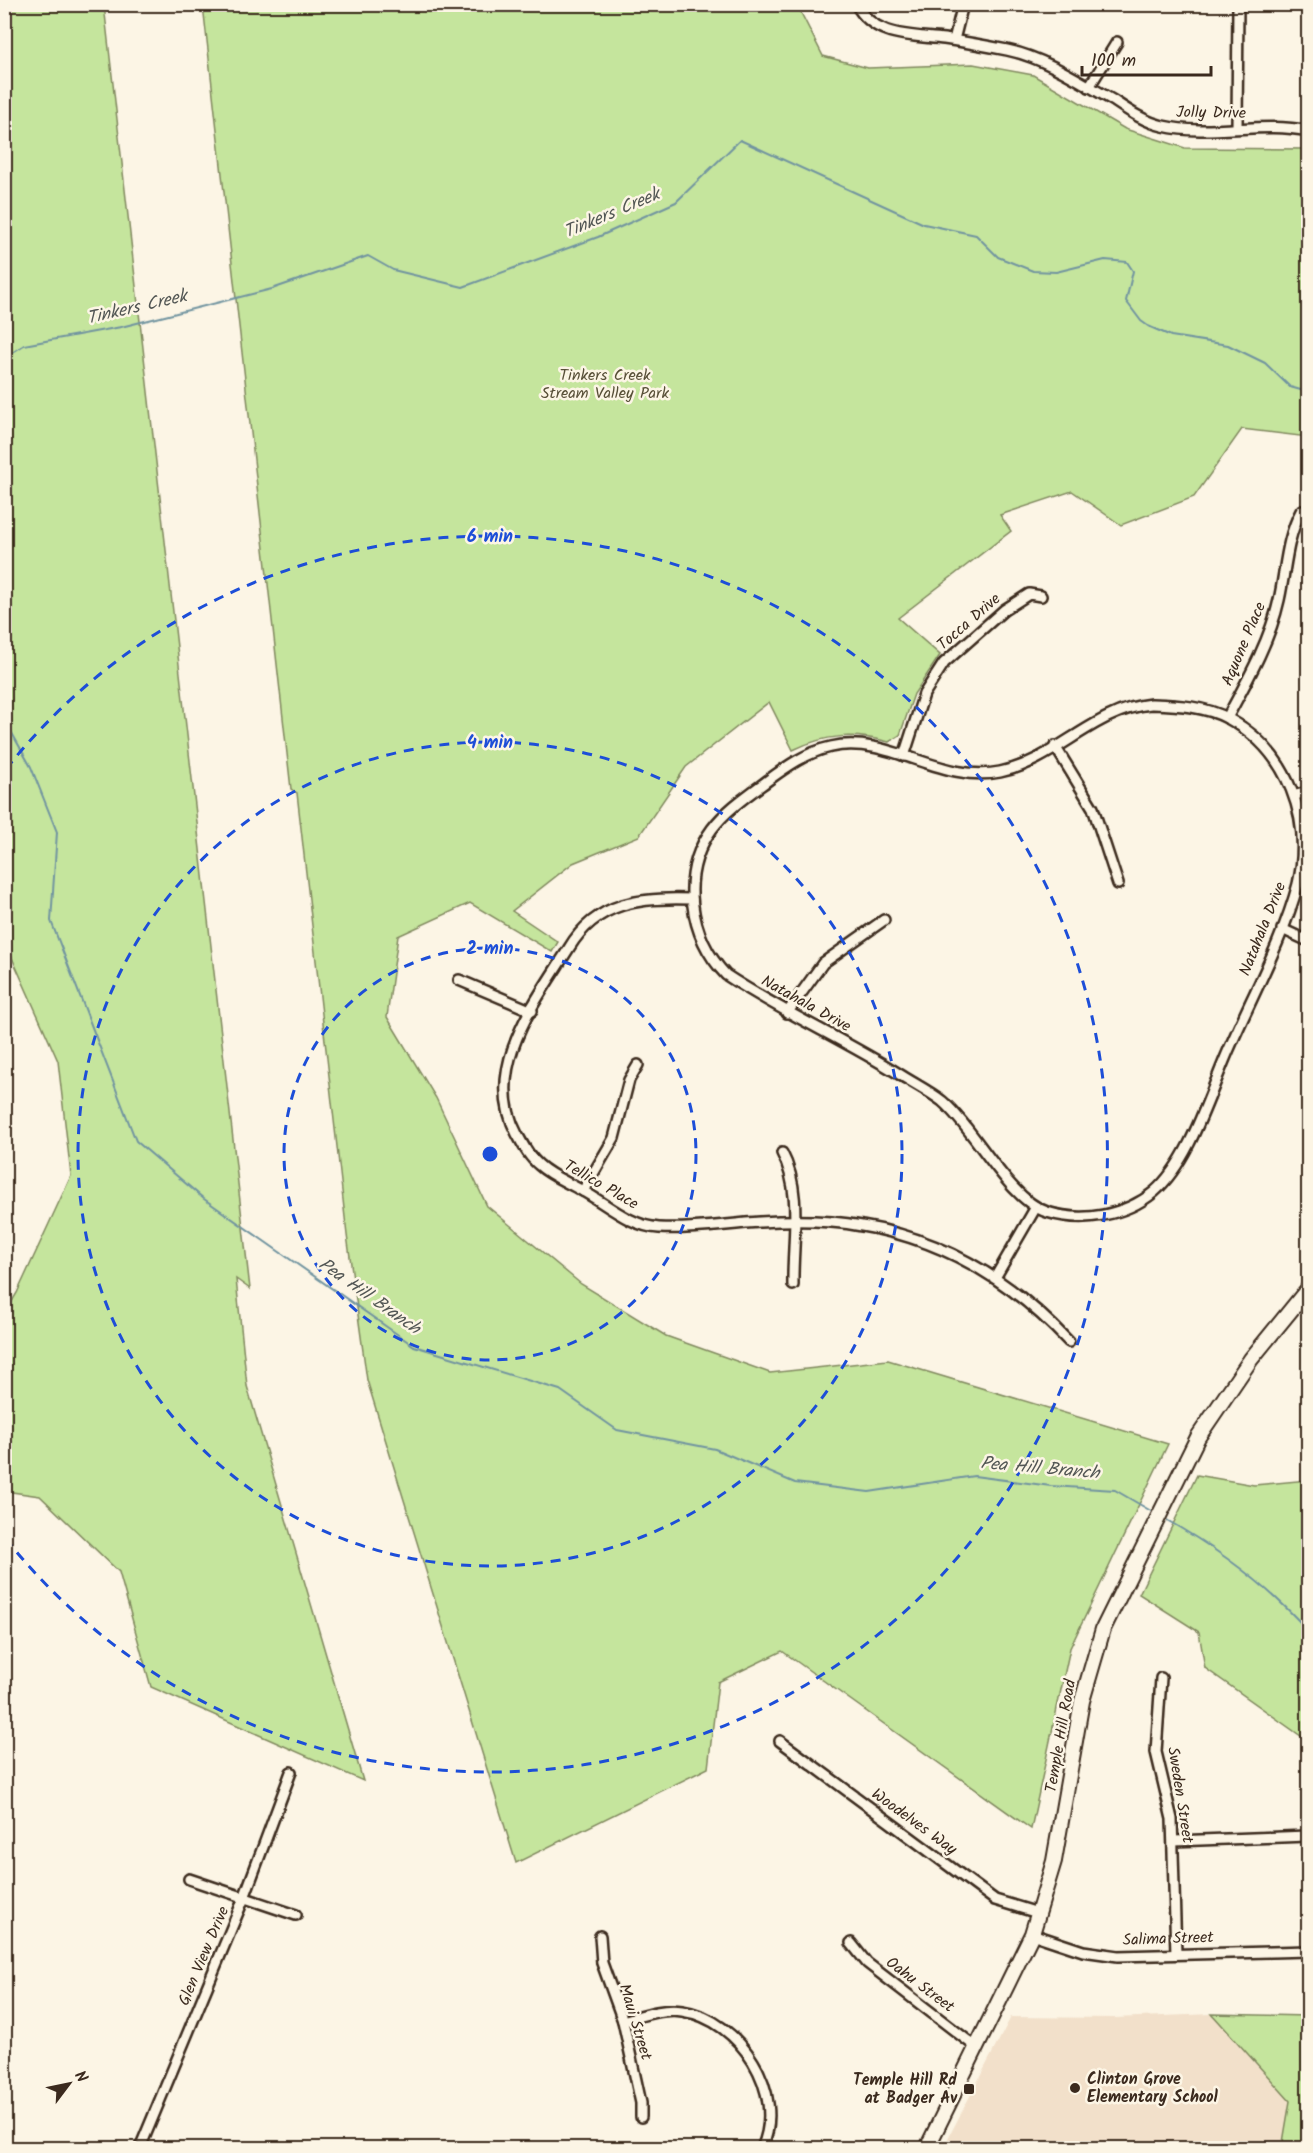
<svg xmlns="http://www.w3.org/2000/svg" width="1313" height="2153" viewBox="0 0 1313 2153" font-family="Kalam,sans-serif">
<style>
.built{fill:#f2e0ca}
.green{fill:#c5e59d;stroke:#80885e;stroke-width:1.5}
.lines{fill:none;stroke-linecap:round;stroke-linejoin:round}
.stream{stroke:#7194a0;stroke-width:2}
.minor-casing{stroke:#3b2a1e;stroke-width:14}
.secondary-casing{stroke:#3b2a1e;stroke-width:18}
.minor{stroke:#fcf5e5;stroke-width:9}
.secondary{stroke:#fcf5e5;stroke-width:14}
.ring{fill:none;stroke:#1d4ed8;stroke-width:3;stroke-dasharray:10 8}
.poi-dot{fill:#3b2a1e;stroke:#fcf5e5;stroke-width:2}
.labels{text-anchor:middle;dominant-baseline:central;stroke-width:5;stroke-linejoin:round;paint-order:stroke}
.street-label{font-size:16px;fill:#3b2a1e;stroke:#fcf5e5}
.park-label{font-size:16px;fill:#574f37;stroke:#fcf5e5}
.poi-label{font-size:16px;font-weight:bold;fill:#3b2a1e;stroke:#fcf5e5;text-anchor:start}
.water-label{font-size:18px;font-style:italic;fill:#525654;stroke:#fcf5e5}
.centre{fill:#1d4ed8;stroke:#fcf5e5;stroke-width:3}
.ring-label{font-size:18px;text-anchor:middle;font-weight:bold;fill:#1d4ed8;stroke:#fcf5e5;stroke-width:5;stroke-linejoin:round;paint-order:stroke}
</style>
<rect width="100%" height="100%" fill="#fcf5e5"/>
<filter id="ink" filterUnits="userSpaceOnUse"><feTurbulence type="fractalNoise" baseFrequency=".0167" numOctaves="2"/><feDisplacementMap in="SourceGraphic" scale="12" xChannelSelector="R" yChannelSelector="G"/><feConvolveMatrix kernelMatrix="1 2 1 2 8 2 1 2 1" color-interpolation-filters="sRGB"/></filter>
<g filter="url(#ink)">
<polygon class="built" points="1212,2014 1290,2101 1282,2148 943,2148 1011,2017 1114,2018"/>
<g class="green">
<polygon points="5,4 104,5 250,1289 236,1279 247,1386 363,1781 151,1687 119,1572 40,1496 5,1491 5,1313 17,1293 71,1176 58,1061 5,942"/>
<path d="M203 5H797L823 56 868 68 973 64 1033 75 1125 129 1185 148 1308 149V437L1242 429 1194 497 1121 525 1072 491 1000 515 1011 531 898 618 940 655 914 694 900 735 889 742C855 733 825 734 793 750L769 702 686 767 639 836 573 863 512 911 558 942 552 952 470 903 398 936 387 1017 436 1098 487 1206 581 1284 666 1336 770 1373 888 1360 1168 1444 1070 1648 1031 1829 782 1651 718 1682 708 1768 516 1863 367 1380 347 1235 297 793 291 789Z"/>
<polygon points="1197,1475 1254,1485 1308,1480 1308,1741 1205,1668 1199,1632 1139,1594"/>
<polygon points="1212,2014 1308,2016 1308,2148 1282,2148 1290,2101"/>
</g>
<g class="lines">
<g class="stream">
<polyline points="4,358 24,345 121,327 272,289 368,256 393,270 463,287 598,237 676,202 740,140 924,224 976,235 998,257 1033,271 1056,272 1105,260 1127,262 1133,271 1126,301 1141,321 1148,326 1171,336 1228,345 1265,363 1290,387 1308,392"/>
<polyline points="4,719 31,767 57,832 51,921 136,1141 204,1199 414,1346 560,1390 617,1430 715,1449 795,1483 869,1492 974,1476 1051,1486 1115,1490 1151,1511"/>
<path d="M1165 1519C1216 1548 1269 1586 1308 1631"/>
</g>
<g class="minor-casing">
<g id="minor">
<path d="M856 4C874 38 911 35 944 39 965 42 987 46 1007 50 1045 58 1081 82 1114 101 1129 111 1145 122 1163 126 1210 137 1261 121 1308 131"/>
<polyline points="954,40 963,4"/>
<polyline points="1089,87 1117,42"/>
<polyline points="1237,128 1238,4"/>
<path d="M1151 704C1177 705 1206 706 1229 719 1288 751 1313 820 1298 884 1283 940 1253 994 1230 1047 1210 1091 1191 1160 1154 1192 1125 1216 1082 1223 1047 1212 1009 1200 975 1129 942 1101 929 1091 913 1083 899 1074 843 1039 782 1012 726 975 689 936 679 874 712 829 726 810 748 795 767 781 786 767 807 752 831 747 888 734 942 784 1000 772 1056 761 1092 710 1151 704Z"/>
<path d="M1227 718C1247 681 1270 641 1279 600 1286 569 1286 539 1301 511"/>
<polyline points="1055,746 1093,808 1118,884"/>
<polyline points="904,756 924,694 944,663 1004,610 1029,594 1041,596"/>
<polyline points="1296,795 1308,792"/>
<path d="M692 899C642 897 597 901 569 948 536 1001 482 1069 517 1134 523 1145 529 1157 539 1165 551 1176 567 1182 581 1190 606 1203 629 1226 659 1228 693 1230 726 1224 760 1222 793 1220 829 1220 862 1226 944 1239 1013 1282 1069 1342"/>
<polyline points="1282,929 1308,941"/>
<polyline points="459,980 532,1011"/>
<polyline points="787,1013 823,963 884,920"/>
<path d="M782 1153C803 1192 792 1242 793 1285"/>
<polyline points="583,1191 614,1138 629,1080 638,1065"/>
<polyline points="996,1276 1036,1207"/>
<polyline points="1161,1678 1156,1752 1172,1819 1176,1954"/>
<polyline points="780,1741 995,1900 1038,1913"/>
<polyline points="1174,1841 1307,1836"/>
<polyline points="189,1879 296,1915"/>
<polyline points="1032,1934 1083,1951 1118,1956 1308,1951"/>
<polyline points="600,1936 602,1963 623,2021 641,2103 641,2117"/>
<polyline points="851,1943 867,1963 976,2047"/>
<path d="M623 2021C641 2016 662 2008 682 2011 740 2019 787 2093 762 2148"/>
<polyline points="140,2148 244,1898 291,1772"/>
</g>
</g>
<g class="secondary-casing">
<polyline id="secondary" points="927,2148 1032,1934 1054,1861 1082,1701 1103,1629 1198,1437 1251,1359 1308,1289"/>
</g>
<use href="#minor" class="minor"/>
<use href="#secondary" class="secondary"/>
</g>
</g>
<g class="ring">
<circle cx="490" cy="1154" r="206"/>
<circle cx="490" cy="1154" r="412"/>
<path d="M6 769A618 618 0 1 1 6 1539"/>
</g>
<g class="poi-dot">
<circle cx="1075" cy="2088" r="6"/>
<rect x="963" y="2083" width="12" height="12" rx="3"/>
</g>
<g class="labels">
<g class="street-label">
<text transform="translate(1211 113) rotate(1)">Jolly Drive</text>
<text transform="translate(969 622) rotate(-41)">Tocca Drive</text>
<text transform="translate(1244 644) rotate(-67)">Aquone Place</text>
<text transform="translate(1263 929) rotate(-68)">Natahala Drive</text>
<text transform="translate(806 1004) rotate(29)">Natahala Drive</text>
<text transform="translate(601 1185) rotate(30)">Tellico Place</text>
<text transform="translate(1061 1736) rotate(-80)">Temple Hill Road</text>
<text transform="translate(1180 1795) rotate(81)">Sweden Street</text>
<text transform="translate(914 1822) rotate(36)">Woodelves Way</text>
<text transform="translate(1168 1939) rotate(-2)">Salima Street</text>
<text transform="translate(204 1956) rotate(-67)">Glen View Drive</text>
<text transform="translate(920 1985) rotate(37)">Oahu Street</text>
<text transform="translate(635 2022) rotate(73)">Maui Street</text>
</g>
<g class="park-label">
<text x="605" y="375">Tinkers Creek<tspan x="605" dy="18">Stream Valley Park</tspan></text>
</g>
<g class="poi-label">
<text x="1087" y="2079">Clinton Grove<tspan x="1087" dy="18">Elementary School</tspan></text>
<text x="957" y="2080" text-anchor="end">Temple Hill Rd<tspan x="957" dy="18">at Badger Av</tspan></text>
</g>
<g class="water-label">
<text transform="translate(612 214) rotate(-23)">Tinkers Creek</text>
<text transform="translate(137 308) rotate(-13)">Tinkers Creek</text>
<text transform="translate(369 1297) rotate(35)">Pea Hill Branch</text>
<text transform="translate(1040 1469) rotate(5)">Pea Hill Branch</text>
</g>
</g>
<circle cx="490" cy="1154" r="9" class="centre"/>
<g class="ring-label">
<text x="490" y="542">6 min</text>
<text x="490" y="748">4 min</text>
<text x="490" y="954">2 min</text>
</g>
<rect width="1313" height="2153" fill="none" stroke="#fcf5e5" stroke-width="24"/>
<rect x="12" y="12" width="1289" height="2129" fill="none" stroke="#3b2a1e" stroke-width="2" filter="url(#ink)"/>
<g transform="translate(69 2084) rotate(58)" stroke="#fcf5e5" stroke-width="4.5" paint-order="stroke">
<path d="M0-4.5L10 22L0 15L-10 22Z" fill="#3b2a1e"/>
<text y="-9" font-size="16" font-weight="bold" text-anchor="middle" fill="#3b2a1e">N</text>
</g>
<path d="M1082 66v9h129v-9" fill="none" stroke="#3b2a1e" stroke-width="3"/>
<text x="1091" y="66" font-size="18" fill="#3b2a1e" stroke="#fcf5e5" stroke-width="4.5" paint-order="stroke">100 m</text>
</svg>
